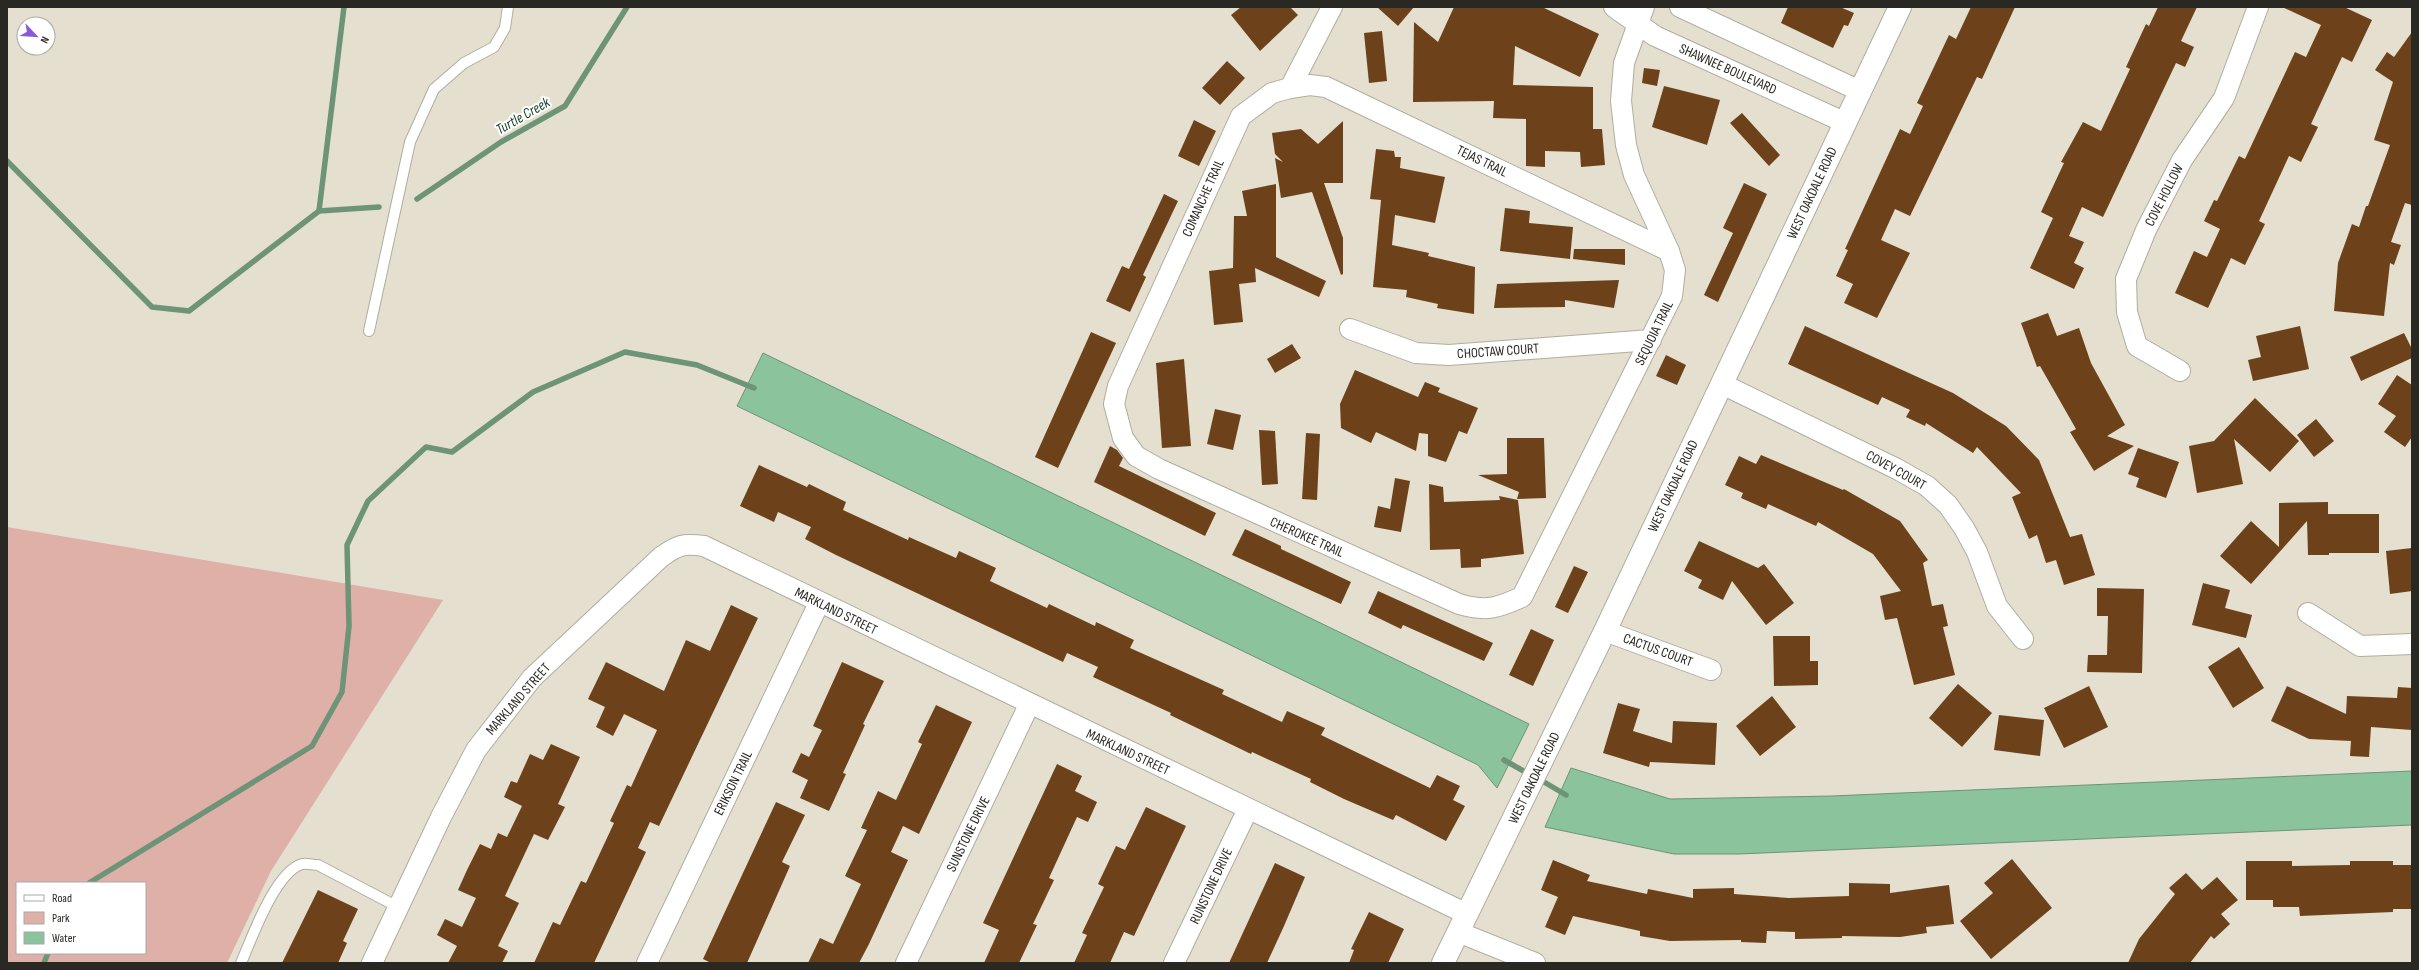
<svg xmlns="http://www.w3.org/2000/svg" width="2419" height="970" viewBox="0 0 2419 970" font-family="'Sofia Sans Condensed',sans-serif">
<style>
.green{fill:#deb0a8;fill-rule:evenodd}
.water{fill:#8ac39c;stroke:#6d9477}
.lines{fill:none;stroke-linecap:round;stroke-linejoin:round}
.stream{stroke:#6d9477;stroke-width:5.5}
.building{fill:#6d421a}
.lane-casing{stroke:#b1ad9e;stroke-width:12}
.street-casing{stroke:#b1ad9e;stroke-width:22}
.secondary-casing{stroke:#b1ad9e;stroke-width:24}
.lane{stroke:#fff;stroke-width:10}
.street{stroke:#fff;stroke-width:20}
.secondary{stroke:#fff;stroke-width:22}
.labels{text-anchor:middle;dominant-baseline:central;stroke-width:4;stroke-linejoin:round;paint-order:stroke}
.street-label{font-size:14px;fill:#2a2822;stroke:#fff}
.water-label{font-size:15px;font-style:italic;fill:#133f25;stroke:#fff}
</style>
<rect width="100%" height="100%" fill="#e4dfcf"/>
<path class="green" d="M7 527 443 600 271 871 227 963H7ZM17 883H145V953H17Z"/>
<g class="water">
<polygon points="763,353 1529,724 1497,788 1478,765 737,406"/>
<polygon points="1571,768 1670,799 1832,796 2412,771 2412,825 1739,854 1674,854 1545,827"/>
</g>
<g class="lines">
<g class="stream">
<polyline points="7,161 152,307 189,311 319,211"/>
<polyline points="417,199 501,142 565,106 627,7"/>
<polyline points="319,211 344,7"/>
<polyline points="319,211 379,207"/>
<polyline points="1504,760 1529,774"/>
<polyline points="1539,779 1566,795"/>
<polyline points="89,883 312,746 342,692 349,626 347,545 368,501 426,447 452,452 533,392 625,352 697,365 754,388"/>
<polyline points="44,963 48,953"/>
</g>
</g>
<g class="building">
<polygon points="1241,7 1290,7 1298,15 1260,51 1231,15"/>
<polygon points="1377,7 1414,7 1398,26"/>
<polygon points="1454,7 1542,7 1599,34 1580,77 1515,46 1513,85 1593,87 1593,129 1602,129 1605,165 1581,167 1580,152 1545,151 1545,167 1526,166 1526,119 1493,118 1494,101 1413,102 1414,22 1438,42"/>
<polygon points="1788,7 1840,7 1854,13 1848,26 1844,25 1833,48 1781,23"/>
<polygon points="1971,7 2015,7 1982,79 1977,77 1910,216 1895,209 1881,240 1910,253 1877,318 1844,303 1853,284 1836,276 1848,250 1845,249 1900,129 1910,134 1923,106 1917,103 1949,35 1956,39"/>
<polygon points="2158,7 2197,7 2181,41 2194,47 2185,67 2176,63 2103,217 2082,207 2069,236 2084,242 2074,263 2084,268 2074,289 2030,268 2053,218 2041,212 2064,163 2061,162 2083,122 2101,131 2130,69 2126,67 2146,24 2149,26"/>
<polygon points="2282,7 2344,7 2372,20 2352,62 2342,57 2311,124 2318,127 2301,162 2289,156 2259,221 2265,224 2245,265 2231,258 2208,308 2175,293 2194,251 2207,257 2220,229 2204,221 2214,200 2217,201 2239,156 2245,159 2295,52 2306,57 2321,25"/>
<polygon points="1382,31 1387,81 1369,83 1364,33"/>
<polygon points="2412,32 2412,205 2405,203 2391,242 2401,245 2394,265 2390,263 2384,316 2334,311 2338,263 2352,224 2359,227 2366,206 2368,206 2390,145 2374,140 2393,82 2375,70 2387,52 2394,57"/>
<polygon points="1227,61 1245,78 1220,105 1202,88"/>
<polygon points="1644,68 1660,70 1657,86 1642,83"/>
<polygon points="1664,86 1720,100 1707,145 1652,127"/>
<polygon points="1742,113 1780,155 1769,166 1730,123"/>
<polygon points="1194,120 1216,131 1199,166 1178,156"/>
<polygon points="1343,121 1343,183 1324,183 1343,238 1343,274 1341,275 1312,192 1281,198 1275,158 1283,162 1275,154 1272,133 1301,129 1318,144"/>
<polygon points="1376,149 1394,151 1395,157 1401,157 1400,168 1445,177 1435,223 1395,215 1392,245 1429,253 1428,256 1475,267 1474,314 1437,308 1438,304 1406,297 1407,290 1373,287 1381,200 1370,199"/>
<polygon points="1744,183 1767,194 1718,302 1704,295 1733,233 1723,228"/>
<polygon points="1276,184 1276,257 1326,281 1319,297 1255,268 1256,282 1239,284 1243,322 1214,325 1209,271 1233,268 1234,216 1247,216 1242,191"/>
<polygon points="1164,194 1178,201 1143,275 1146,277 1130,312 1106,301 1122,266 1129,269"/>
<polygon points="1505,208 1530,211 1529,223 1573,227 1570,259 1500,251"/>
<polygon points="1574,249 1625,249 1625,265 1573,259"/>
<polygon points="1619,280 1614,308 1565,300 1565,307 1494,308 1497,284"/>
<polygon points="2048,313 2057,336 2079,328 2091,363 2125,425 2107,436 2134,446 2094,471 2070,432 2076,429 2040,366 2037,367 2021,323"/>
<polygon points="1805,326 1953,393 2006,426 2039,460 2070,537 2082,534 2095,575 2064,585 2056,560 2046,563 2037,535 2029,539 2012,497 2021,493 1977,447 1973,453 1926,423 1925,426 1906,417 1910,410 1882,397 1878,405 1788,364"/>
<polygon points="2300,326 2309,369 2253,381 2248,360 2261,357 2256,336"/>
<polygon points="1091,332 1116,343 1058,468 1035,457"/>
<polygon points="2404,333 2412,349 2412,358 2361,381 2350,357"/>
<polygon points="1292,344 1301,358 1275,373 1267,359"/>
<polygon points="1666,355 1686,365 1677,385 1656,376"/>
<polygon points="1184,359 1191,446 1162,448 1156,363"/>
<polygon points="1355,370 1418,397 1425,382 1440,388 1438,392 1478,408 1467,434 1459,431 1446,462 1428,456 1428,434 1419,433 1416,451 1376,432 1371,443 1341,428 1340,404"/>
<polygon points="2397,375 2412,385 2412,437 2405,447 2384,432 2396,416 2378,404"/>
<polygon points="2255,398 2299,441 2270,472 2234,439 2243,484 2197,493 2189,446 2214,441"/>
<polygon points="1215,409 1241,415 1233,450 1207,444"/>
<polygon points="2316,419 2334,441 2314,457 2297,435"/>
<polygon points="1259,430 1275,431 1278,484 1262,485"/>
<polygon points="1306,433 1320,434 1317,500 1302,499"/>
<polygon points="1507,438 1544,438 1546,498 1517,499 1519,492 1478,475 1507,474"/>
<polygon points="1110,446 1117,450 1123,458 1119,466 1216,513 1205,536 1094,482"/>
<polygon points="2138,448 2179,462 2166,498 2136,487 2139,478 2128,474"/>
<polygon points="1761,455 1843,490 1844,489 1900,521 1928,560 1923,563 1932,606 1943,604 1948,626 1943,627 1955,675 1914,685 1897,618 1885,620 1880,596 1901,591 1873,554 1818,522 1816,526 1768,504 1766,509 1741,498 1743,493 1725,485 1739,456 1756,464"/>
<polygon points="759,465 807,487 809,484 846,502 843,510 908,540 909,537 956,558 959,551 996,568 990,581 1047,608 1049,604 1095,626 1096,622 1134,640 1130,648 1224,690 1222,694 1282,722 1287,711 1325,728 1321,735 1430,788 1437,775 1460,786 1453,800 1465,806 1446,841 1396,815 1393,820 1344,799 1310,782 1311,779 1252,752 1251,754 1170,715 1171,713 1093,677 1098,667 1067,653 1063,662 836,555 805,539 811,527 778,512 774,522 740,506"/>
<polygon points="1395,478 1410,481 1401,532 1374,527 1378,506 1390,509"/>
<polygon points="1429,484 1443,487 1444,502 1500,500 1499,496 1518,500 1524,554 1481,559 1481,567 1461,568 1460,549 1430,550"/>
<polygon points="2328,502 2328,514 2379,514 2379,553 2329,553 2329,555 2308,555 2307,521 2251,584 2220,556 2251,521 2279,547 2279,503"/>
<polygon points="1245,529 1281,546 1281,549 1351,582 1341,604 1232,555"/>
<polygon points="1699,541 1758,568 1764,564 1794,603 1766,625 1732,581 1723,600 1698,588 1702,580 1684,571"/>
<polygon points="2412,548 2412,591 2390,594 2386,551"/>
<polygon points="1574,566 1588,572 1568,613 1555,607"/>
<polygon points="2203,583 2230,590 2225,608 2252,615 2246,638 2192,625"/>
<polygon points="2097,588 2144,589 2142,673 2087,672 2088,655 2107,655 2108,616 2097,616"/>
<polygon points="1378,591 1493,643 1484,661 1403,625 1401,629 1368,613"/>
<polygon points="731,605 758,618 659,826 650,822 638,848 646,852 594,963 534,963 553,922 560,925 581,881 586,883 614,823 610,821 627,785 631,787 657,730 624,714 613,736 596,727 605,707 588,699 606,662 664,691 686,640 710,651"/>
<polygon points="1531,629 1554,640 1533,686 1509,675"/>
<polygon points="1773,636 1810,636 1810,661 1818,661 1818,685 1774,686"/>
<polygon points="2239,647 2264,688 2233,708 2208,667"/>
<polygon points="842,662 884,681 863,724 865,725 843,773 846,774 829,811 800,798 808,780 792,772 801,753 809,757 822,730 813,726"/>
<polygon points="1958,684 1992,713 1962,747 1929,718"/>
<polygon points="2089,686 2108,727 2064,748 2044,708"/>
<polygon points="2287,686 2346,714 2347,696 2397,698 2398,687 2412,688 2412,730 2371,727 2369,757 2350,756 2351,741 2309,739 2271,721"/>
<polygon points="1772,696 1796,727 1760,756 1736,726"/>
<polygon points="1618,703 1640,709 1633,731 1672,743 1673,721 1717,723 1715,765 1650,762 1649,767 1603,753"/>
<polygon points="936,705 972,722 919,834 903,826 891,852 908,860 869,944 859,963 808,963 820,938 833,944 861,884 845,876 867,830 861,828 878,791 896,800 922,744 918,742"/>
<polygon points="1999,715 2044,720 2040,756 1994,750"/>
<polygon points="551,744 580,757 558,804 565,807 548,840 534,834 505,896 519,903 498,946 508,951 502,963 448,963 457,946 437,935 445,919 462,927 476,898 458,890 467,870 480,844 491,849 498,833 507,837 522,806 504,797 511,781 517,783 530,754 543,760"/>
<polygon points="1057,764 1082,776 1075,791 1097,802 1088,822 1077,817 1049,878 1054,880 1033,924 1037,925 1019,963 984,963 999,930 983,923"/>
<polygon points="776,802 805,815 782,862 790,866 747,963 711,963 703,959"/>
<polygon points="1146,807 1186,826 1134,936 1124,932 1110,963 1074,963 1087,935 1082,933 1104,887 1098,884 1116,846 1125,850"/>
<polygon points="2012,859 2052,908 1991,959 1960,921 1993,893 1984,883"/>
<polygon points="1553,860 1590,875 1587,881 1647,894 1648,889 1693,898 1693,889 1734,888 1734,894 1789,898 1849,896 1849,883 1890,884 1890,893 1949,885 1954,924 1926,927 1927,933 1900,937 1842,936 1842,938 1795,939 1795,932 1767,931 1766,943 1741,942 1741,940 1670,941 1640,936 1640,931 1573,916 1565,935 1545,927 1558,897 1541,890"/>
<polygon points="2246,861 2292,861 2292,866 2350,865 2350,861 2393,861 2393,865 2412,865 2412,909 2393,909 2393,912 2300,916 2299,907 2273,907 2273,900 2246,900"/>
<polygon points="1275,863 1305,877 1284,926 1267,963 1229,963"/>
<polygon points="2186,873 2202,890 2217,877 2238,900 2221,914 2230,924 2214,939 2211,936 2190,963 2128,963 2139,939 2175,894 2169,888"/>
<polygon points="318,890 358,909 343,941 347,943 338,963 282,963"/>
<polygon points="1369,912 1404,929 1388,963 1349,963 1354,950 1351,949"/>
</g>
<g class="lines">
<g class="lane-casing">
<g id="lane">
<polyline points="369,331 410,142 434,89 464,63 494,47 505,28 508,7"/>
<path d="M241 963C252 938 275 872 302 864 306 863 313 865 318 865L398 907"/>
</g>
</g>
<g class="street-casing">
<g id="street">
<path d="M1332 7 1290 88 1272 93 1241 116 1118 386 1114 404 1123 438 1136 456 1159 469 1459 604C1487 612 1497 608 1522 597L1672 296 1675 270 1669 251 1634 175 1626 145 1621 101 1624 63 1644 7"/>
<polyline points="1614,7 1655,36 1846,123"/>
<polyline points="1680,7 1860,91"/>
<polyline points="1290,88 1310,85 1326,87 1669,251"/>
<polyline points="1350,329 1416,353 1449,355 1651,340"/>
<polyline points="2180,371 2137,346 2127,312 2126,279 2146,230 2182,160 2224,98 2258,7"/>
<polyline points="1722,384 1897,469 1927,486 1948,505 1964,528 1977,552 1997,606 2023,639"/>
<polyline points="2308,613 2360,646 2412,644"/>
<polyline points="1605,631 1711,670"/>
<polyline points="1458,932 1535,963"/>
<path d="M372 963 441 817 476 750 532 678 661 557C678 545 683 543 704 546L1467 914"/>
<polyline points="647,963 819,603"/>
<polyline points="906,963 1029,705"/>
<polyline points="1174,963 1248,809"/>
</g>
</g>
<g class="secondary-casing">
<polyline id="secondary" points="1443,963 1605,631 1900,7"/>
</g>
<use href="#lane" class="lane"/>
<use href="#street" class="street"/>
<use href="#secondary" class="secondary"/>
</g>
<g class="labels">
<g class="street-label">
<text transform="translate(1728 69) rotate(24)">SHAWNEE BOULEVARD</text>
<text transform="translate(1482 161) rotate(26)">TEJAS TRAIL</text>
<text transform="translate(1812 193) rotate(-65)">WEST OAKDALE ROAD</text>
<text transform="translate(2164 195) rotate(-63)">COVE HOLLOW</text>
<text transform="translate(1203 198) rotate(-66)">COMANCHE TRAIL</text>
<text transform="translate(1654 333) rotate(-64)">SEQUOIA TRAIL</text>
<text transform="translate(1498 351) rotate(-4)">CHOCTAW COURT</text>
<text transform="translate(1896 470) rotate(29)">COVEY COURT</text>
<text transform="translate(1673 486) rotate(-65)">WEST OAKDALE ROAD</text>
<text transform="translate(1307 537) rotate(24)">CHEROKEE TRAIL</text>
<text transform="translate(836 611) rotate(26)">MARKLAND STREET</text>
<text transform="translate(1658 650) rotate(20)">CACTUS COURT</text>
<text transform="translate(518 699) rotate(-49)">MARKLAND STREET</text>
<text transform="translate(1128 752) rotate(25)">MARKLAND STREET</text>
<text transform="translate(1534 778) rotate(-64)">WEST OAKDALE ROAD</text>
<text transform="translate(733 783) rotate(-64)">ERIKSON TRAIL</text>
<text transform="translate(968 834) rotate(-64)">SUNSTONE DRIVE</text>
<text transform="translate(1211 886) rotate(-65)">RUNSTONE DRIVE</text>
</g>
<g class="water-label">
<text transform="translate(523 116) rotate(-30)">Turtle Creek</text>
</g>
</g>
<rect width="2419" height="970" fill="none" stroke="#2a2822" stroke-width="16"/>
<rect x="16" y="882" width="130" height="72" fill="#ffffff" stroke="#aaa9a7"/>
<rect x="24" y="895" width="20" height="6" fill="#ffffff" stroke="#aaa9a7"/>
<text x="52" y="902" font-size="12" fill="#2a2822">Road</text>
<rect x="24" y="912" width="20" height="12" fill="#deb0a8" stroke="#aaa9a7"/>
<text x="52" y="922" font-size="12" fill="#2a2822">Park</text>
<rect x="24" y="932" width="20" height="12" fill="#8ac39c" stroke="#aaa9a7"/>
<text x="52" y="942" font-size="12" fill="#2a2822">Water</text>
<g transform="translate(36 36) rotate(115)"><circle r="19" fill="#ffffff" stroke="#aaa9a7"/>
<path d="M0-3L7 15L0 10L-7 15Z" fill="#865bd5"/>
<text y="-6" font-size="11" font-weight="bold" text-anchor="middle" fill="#2a2822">N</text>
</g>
</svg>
